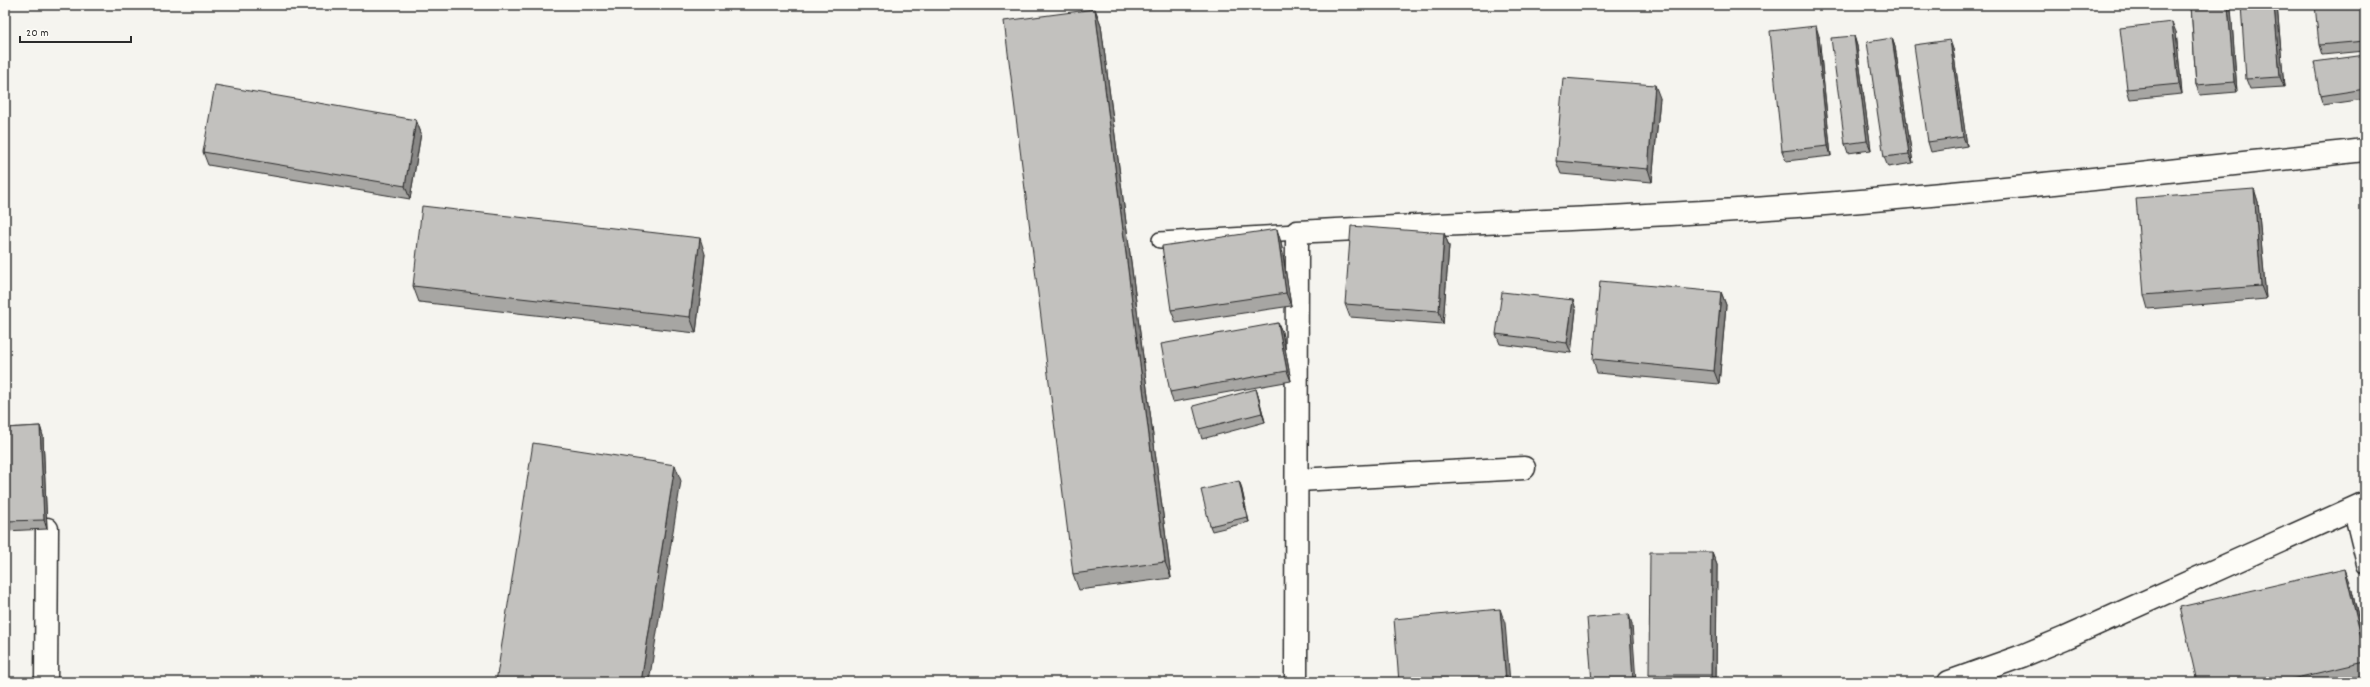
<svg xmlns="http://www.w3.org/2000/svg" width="2370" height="687" viewBox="0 0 2370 687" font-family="Dekko,sans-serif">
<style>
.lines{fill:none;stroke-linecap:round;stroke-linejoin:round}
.service-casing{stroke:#2b2b2b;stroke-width:18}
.minor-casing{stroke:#2b2b2b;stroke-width:25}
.service{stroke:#fdfcf7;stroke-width:15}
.minor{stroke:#fdfcf7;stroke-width:22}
.wall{fill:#a7a6a3;stroke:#2b2b2b}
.shaded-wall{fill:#888785;stroke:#2b2b2b}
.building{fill:#c2c1be;stroke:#2b2b2b}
</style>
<rect width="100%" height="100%" fill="#f5f4ef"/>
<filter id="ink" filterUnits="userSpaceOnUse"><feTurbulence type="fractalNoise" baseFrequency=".025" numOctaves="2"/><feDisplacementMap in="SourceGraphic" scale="8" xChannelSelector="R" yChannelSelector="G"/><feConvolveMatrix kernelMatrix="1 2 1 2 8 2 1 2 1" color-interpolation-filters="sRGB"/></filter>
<g filter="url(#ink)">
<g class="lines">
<g class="service-casing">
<g id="service">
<polyline points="1160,240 1297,232"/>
<polyline points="2351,509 2365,566"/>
</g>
</g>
<g class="minor-casing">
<g id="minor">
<polyline points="1298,480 1524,468"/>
<polyline points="46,682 47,529"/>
<path d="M1296 682 1297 232C1464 223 1631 218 1797 206 1987 192 2176 170 2365 150"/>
<polyline points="1949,682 2022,656 2065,638 2365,503"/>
</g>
</g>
<use href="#service" class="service"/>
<use href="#minor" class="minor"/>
</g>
<g class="wall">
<polygon points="2191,5 2230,5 2231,8 2237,92 2200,95 2196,85"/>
<polygon points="2277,5 2284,87 2250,89 2246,79"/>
<polygon points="2365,5 2365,51 2322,55 2319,45"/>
<polygon points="1095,9 1101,25 1171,578 1079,590 1073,574"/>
<polygon points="2176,32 2182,94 2130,99 2127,89"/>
<polygon points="1819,36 1831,156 1786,161 1782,151"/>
<polygon points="1854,36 1857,46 1871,150 1848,153 1845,144"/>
<polygon points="1892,38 1895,47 1913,163 1888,167 1884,157"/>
<polygon points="1953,49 1967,146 1931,152 1928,142"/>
<polygon points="2365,55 2365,99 2323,105 2320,96"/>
<polygon points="1660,98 1652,182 1561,174 1556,161"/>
<polygon points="416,120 421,133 410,199 208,165 203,152"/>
<polygon points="2254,189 2258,202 2266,299 2148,309 2144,295"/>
<polygon points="1444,233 1449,246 1443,324 1350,317 1345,304"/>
<polygon points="1281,242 1291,306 1176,323 1171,310"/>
<polygon points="705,254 696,333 419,302 413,286"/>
<polygon points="1721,292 1726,305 1719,384 1597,373 1593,359"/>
<polygon points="1573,300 1576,310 1571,353 1500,344 1496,334"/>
<polygon points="1278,323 1282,332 1291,381 1173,402 1170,392"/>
<polygon points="1256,389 1259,399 1265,422 1202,439 1199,429"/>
<polygon points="40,426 43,436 47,529 5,531 5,428"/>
<polygon points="1239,481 1241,486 1249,522 1212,531 1210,526"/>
<polygon points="1712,552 1717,565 1716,682 1652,682 1649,675"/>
<polygon points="2350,582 2365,647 2365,677 2341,682 2197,682"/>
</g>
<g class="shaded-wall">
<polygon points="2228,5 2230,5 2231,8 2237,92 2234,82"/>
<polygon points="2274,5 2277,5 2284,87 2280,77"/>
<polygon points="1095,9 1101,25 1171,578 1165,562"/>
<polygon points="2172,22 2176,32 2182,94 2179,84"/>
<polygon points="1816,26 1819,36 1831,156 1828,146"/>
<polygon points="1854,36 1857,46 1871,150 1867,141"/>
<polygon points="1892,38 1895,47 1913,163 1909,154"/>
<polygon points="1950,40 1953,49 1967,146 1963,137"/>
<polygon points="1655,85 1660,98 1652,182 1648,169"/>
<polygon points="416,120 421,133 410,199 405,186"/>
<polygon points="2254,189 2258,202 2266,299 2261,286"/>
<polygon points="1277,229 1281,242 1291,306 1286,293"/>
<polygon points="1444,233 1449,246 1443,324 1439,311"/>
<polygon points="700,238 705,254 696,333 690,317"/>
<polygon points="1721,292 1726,305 1719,384 1714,371"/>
<polygon points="1573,300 1576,310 1571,353 1567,343"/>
<polygon points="1278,323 1282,332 1291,381 1287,371"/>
<polygon points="1256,389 1259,399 1265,422 1262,413"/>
<polygon points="40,426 43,436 47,529 44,520"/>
<polygon points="675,465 681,481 649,682 641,682"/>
<polygon points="1239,481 1241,486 1249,522 1247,517"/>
<polygon points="1712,552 1717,565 1716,682 1713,682 1711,675"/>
<polygon points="2345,569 2350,582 2365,647 2365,654"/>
<polygon points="1500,609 1505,623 1510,682 1506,682"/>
<polygon points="1629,614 1632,624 1636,682 1633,682"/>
</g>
<g class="building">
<polygon points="2191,5 2228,5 2234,82 2196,85"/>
<polygon points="2241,5 2274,5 2280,77 2246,79"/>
<polygon points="2315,5 2365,5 2365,41 2319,45"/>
<polygon points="1095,9 1165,562 1073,574 1004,21"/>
<polygon points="2172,22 2179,84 2127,89 2120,28"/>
<polygon points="1816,26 1828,146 1782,151 1770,31"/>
<polygon points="1854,36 1867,141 1845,144 1831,38"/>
<polygon points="1892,38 1909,154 1884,157 1867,42"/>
<polygon points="1950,40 1963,137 1928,142 1914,45"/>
<polygon points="2365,55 2365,89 2320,96 2314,62"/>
<polygon points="1563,78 1655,85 1648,169 1556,161"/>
<polygon points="215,85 416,120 405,186 203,152"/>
<polygon points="2254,189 2261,286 2144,295 2136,198"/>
<polygon points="422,206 700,238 690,317 413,286"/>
<polygon points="1351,226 1444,233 1439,311 1345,304"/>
<polygon points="1277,229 1286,293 1171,310 1162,246"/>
<polygon points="1600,281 1721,292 1714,371 1593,359"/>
<polygon points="1502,292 1573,300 1567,343 1496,334"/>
<polygon points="1278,323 1287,371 1170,392 1161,344"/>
<polygon points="1256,389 1262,413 1199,429 1193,406"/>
<polygon points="40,426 44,520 5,521 5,428"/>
<polygon points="533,443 675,465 641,682 496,682"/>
<polygon points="1239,481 1247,517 1210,526 1201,490"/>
<polygon points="1650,552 1712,552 1711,675 1649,675"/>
<polygon points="2345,569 2365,654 2365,662 2279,682 2197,682 2180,607"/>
<polygon points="1500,609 1506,682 1399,682 1394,619"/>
<polygon points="1629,614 1633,682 1592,682 1587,618"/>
</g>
</g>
<rect width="2370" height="687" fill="none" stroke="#fdfcf7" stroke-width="20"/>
<rect x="10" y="10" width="2350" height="667" fill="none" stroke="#2b2b2b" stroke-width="1.5" filter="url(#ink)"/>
<path d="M20 36v6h111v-6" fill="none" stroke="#2b2b2b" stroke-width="2"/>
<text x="26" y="36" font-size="12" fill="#2b2b2b" stroke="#fdfcf7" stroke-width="3" paint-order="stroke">20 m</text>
</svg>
